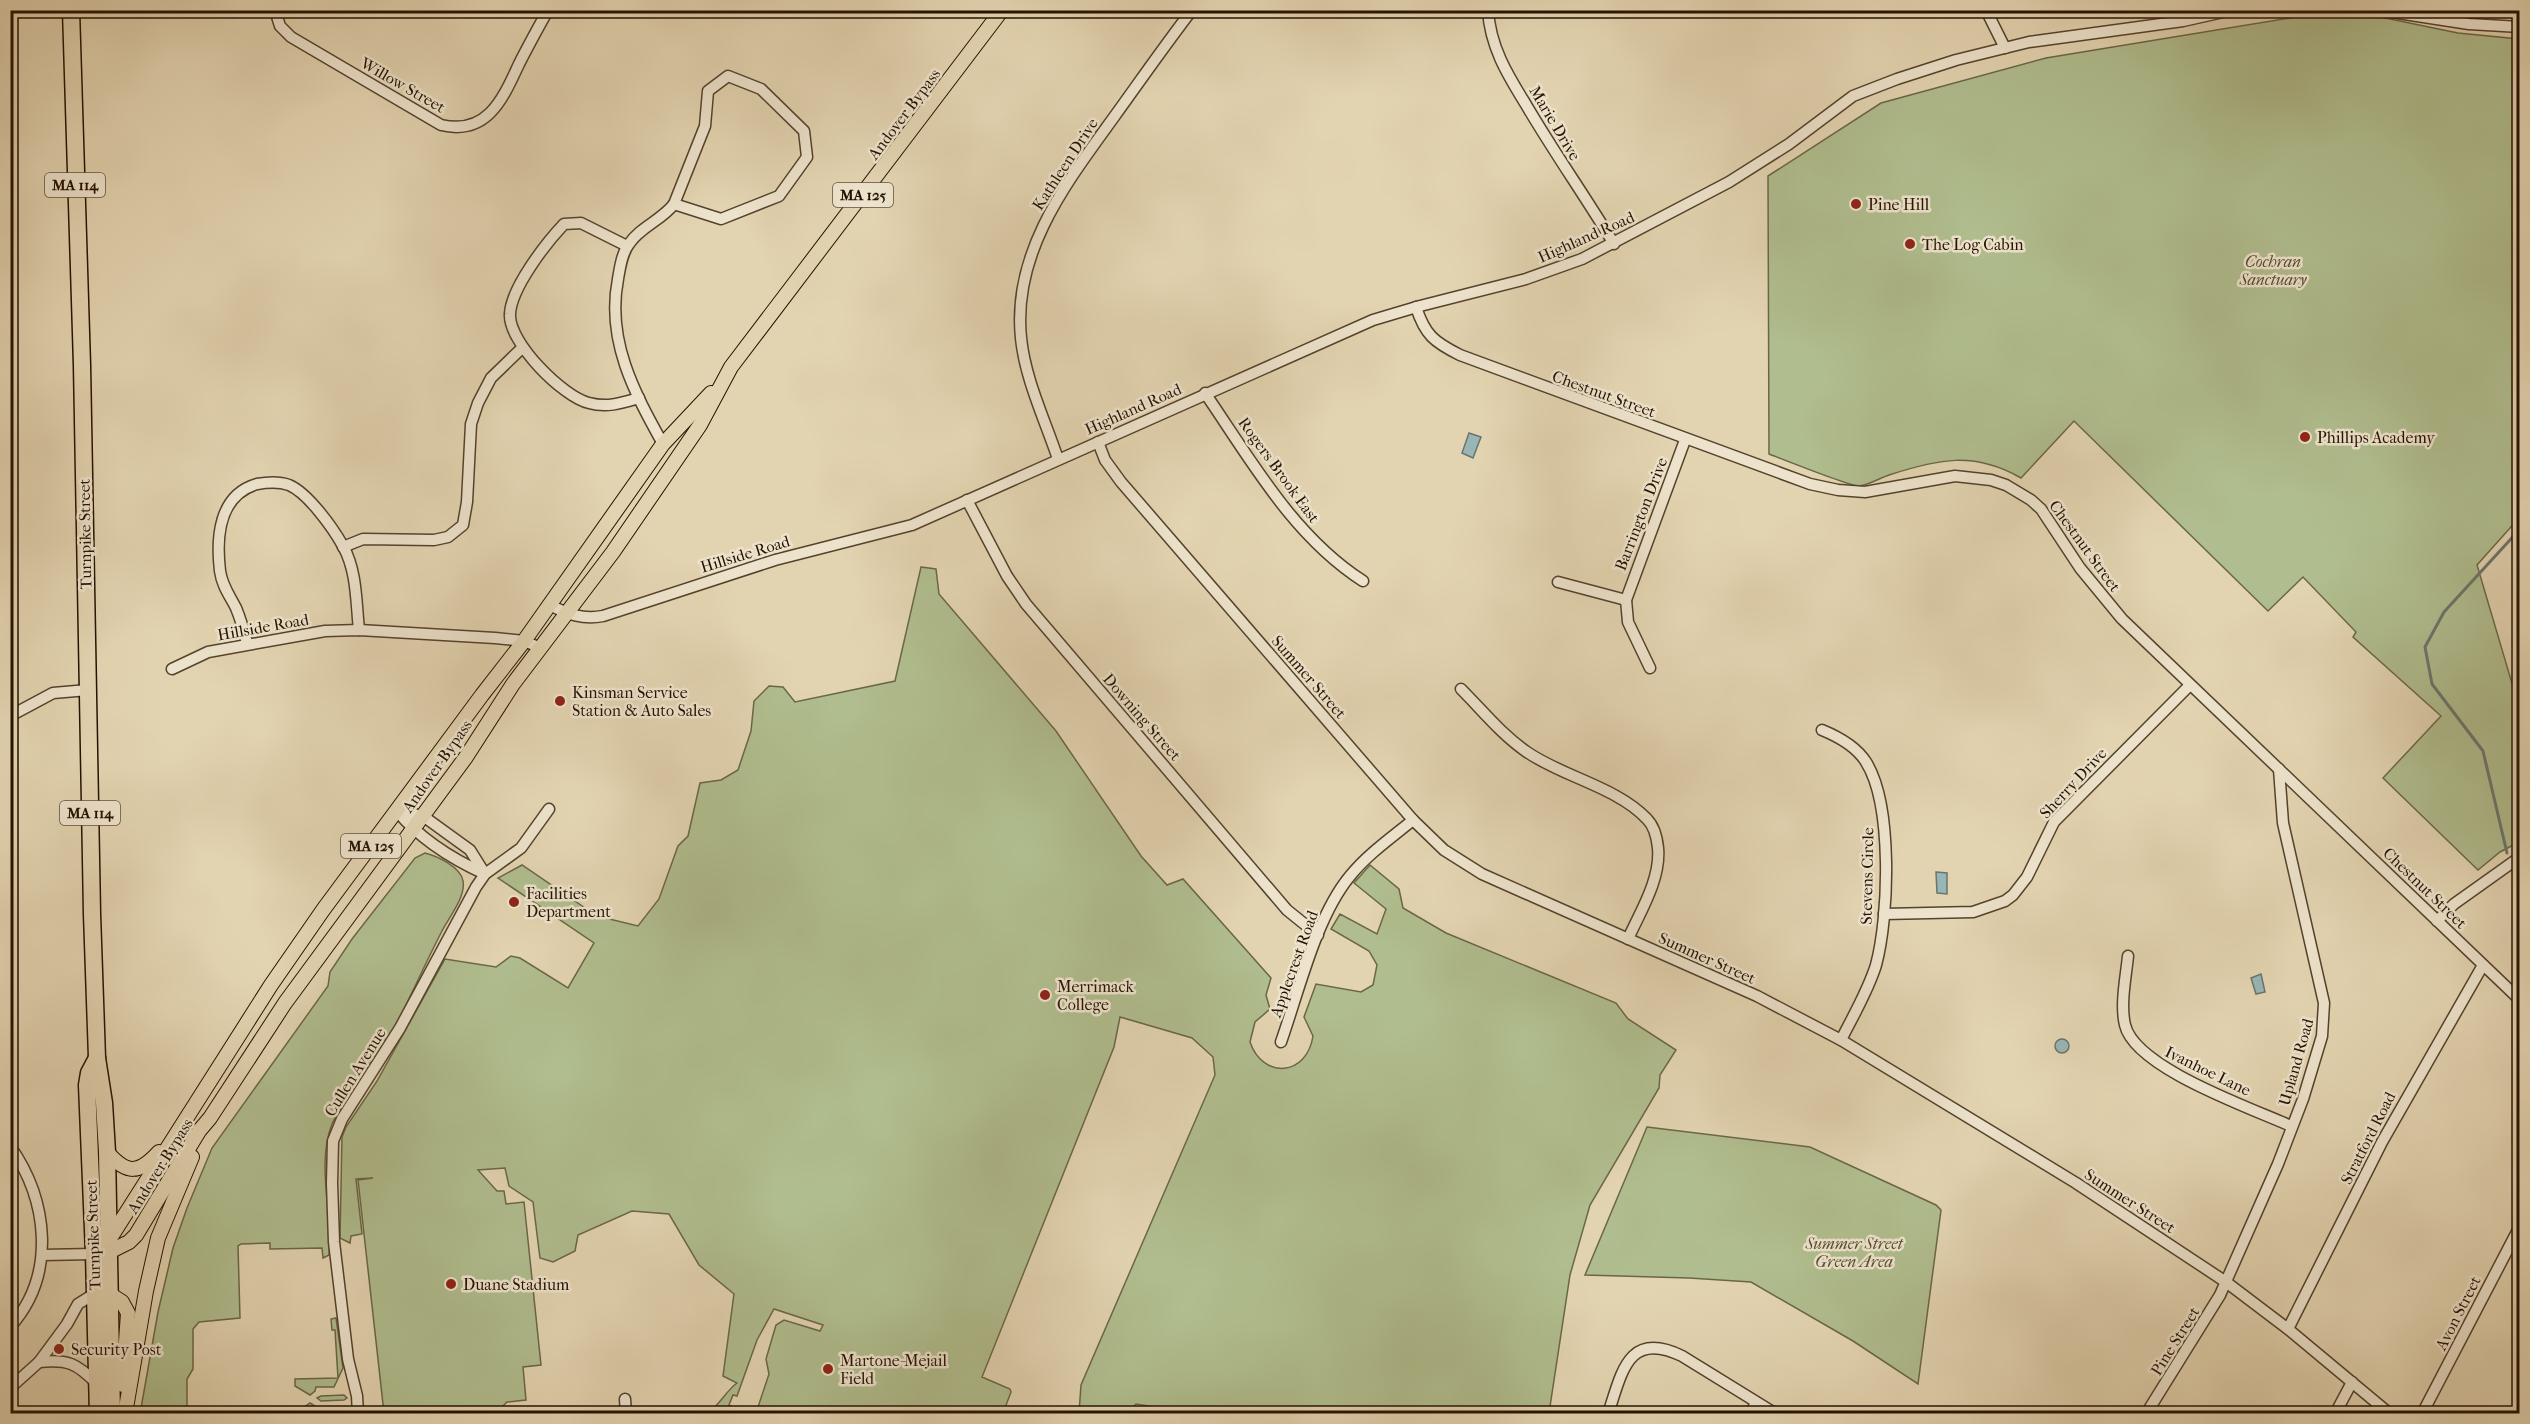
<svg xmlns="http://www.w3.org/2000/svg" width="2530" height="1424" viewBox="0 0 2530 1424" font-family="'IM FELL French Canon',serif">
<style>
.green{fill:#b0bd8e;stroke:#6a6747;stroke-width:1.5}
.water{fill:#99b6b6;stroke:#6b746d;stroke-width:1.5}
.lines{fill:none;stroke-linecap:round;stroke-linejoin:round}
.stream{stroke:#6b746d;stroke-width:3}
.minor-casing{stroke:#54422c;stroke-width:13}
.major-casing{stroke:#251100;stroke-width:16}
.highway-casing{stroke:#251100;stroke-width:19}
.minor{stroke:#ede3cc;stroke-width:10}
.major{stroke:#e3d4b1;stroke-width:14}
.highway{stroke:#e3d4b1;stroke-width:16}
.poi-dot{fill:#8f2418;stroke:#ede3cc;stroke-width:2}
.labels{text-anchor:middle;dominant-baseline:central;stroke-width:5;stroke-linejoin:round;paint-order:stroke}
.shield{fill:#ede3cc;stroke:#61503d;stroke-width:1.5}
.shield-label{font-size:15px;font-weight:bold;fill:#251100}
.street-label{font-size:16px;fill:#251100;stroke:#ede3cc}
.poi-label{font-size:16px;fill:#251100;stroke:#ede3cc;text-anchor:start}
.park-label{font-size:16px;font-style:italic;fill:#564d32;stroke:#ede3cc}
</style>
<rect width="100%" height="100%" fill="#e3d4b1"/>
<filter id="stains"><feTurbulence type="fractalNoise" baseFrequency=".00333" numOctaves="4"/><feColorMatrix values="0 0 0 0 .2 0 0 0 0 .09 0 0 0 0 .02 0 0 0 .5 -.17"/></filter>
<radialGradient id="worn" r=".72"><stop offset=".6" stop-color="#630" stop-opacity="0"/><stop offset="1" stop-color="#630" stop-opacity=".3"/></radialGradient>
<g class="green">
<path d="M2339 10 2351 11 2458 33 2519 39V518L2477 565 2519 707V842L2500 852 2478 870 2383 778 2441 716 2353 637 2356 632 2303 577 2268 611 2074 421 2021 478C1974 451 1938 459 1889 475 1880 478 1869 485 1859 486 1852 487 1782 459 1769 454L1768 176 1881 103 2046 58Z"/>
<path d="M921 567 936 569 939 594 1056 731 1141 856 1167 885 1183 879 1271 978 1266 995 1270 1009 1255 1022 1250 1042C1263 1080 1307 1076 1313 1036L1304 1017 1316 984 1361 992 1373 985 1377 965 1369 951 1331 929 1340 914 1377 934 1386 909 1354 883 1370 865 1399 889 1403 908 1446 933 1616 1003 1628 1019 1676 1050 1660 1075 1659 1088 1590 1205 1570 1275 1549 1413 1170 1414 1155 1407 1136 1404 1127 1413H1079L1081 1385 1215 1075 1213 1057 1192 1038 1120 1017 1114 1047 982 1377 1010 1389 1011 1392 1003 1413H756L769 1374 766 1359 776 1325 784 1320 820 1331 823 1325 774 1309 757 1340 737 1396 733 1395 729 1405 733 1407 731 1413H631L629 1407C650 1412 693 1420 712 1409 719 1405 727 1390 737 1383L723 1376 734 1294 699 1265 669 1214 632 1211 578 1235 575 1251 553 1262 540 1258 533 1202 509 1186 505 1168 478 1170 497 1191H504L506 1204 524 1202 541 1365 523 1367 526 1400 507 1402 496 1413H384L358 1180 373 1178 356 1179 362 1234 351 1236 350 1243 340 1238 342 1137 346 1127 377 1081 445 959 496 967 511 956 520 958 568 988 594 943 498 878 522 865 597 916 638 926 659 899 678 846 688 836 700 783 721 780 738 770 751 731 754 701 769 686 783 687 795 702 895 681Z"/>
<path d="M425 853C437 856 461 867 463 881 466 897 449 917 442 931 416 981 396 1033 364 1080 354 1094 339 1107 332 1124 316 1165 333 1212 329 1255L323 1258 322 1248 270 1249V1243L241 1244 238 1246 240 1318 199 1322 193 1329V1369L187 1379V1413L140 1414 158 1312 173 1248 187 1208 212 1148 328 986 330 972 352 939 415 858Z"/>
<polygon points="1647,1127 1810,1147 1936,1205 1941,1210 1918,1384 1853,1341 1751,1282 1689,1278 1585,1275"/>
<polygon points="336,1318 343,1368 334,1387 316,1387 315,1391 310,1395 295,1386 295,1379 338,1378 335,1330 332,1330 331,1319"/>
<polygon points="344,1395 347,1398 344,1400 321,1401 317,1398 321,1396"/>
<polygon points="310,1403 315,1406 316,1410 320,1410 320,1413 296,1413"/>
</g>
<g class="water">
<polygon points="1469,433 1481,437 1473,458 1462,453"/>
<polygon points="1936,872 1947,873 1947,894 1937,893"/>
<polygon points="2261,974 2265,992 2256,994 2251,978"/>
<circle cx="2062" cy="1046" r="7"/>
</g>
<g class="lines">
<g class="stream">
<polyline points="2507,853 2483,751 2432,684 2425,647 2444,612 2520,529"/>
<polyline points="2519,879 2520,879"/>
</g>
<g class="minor-casing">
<g id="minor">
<path d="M275 10 280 26 291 37 441 125C488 136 503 98 519 64 528 46 538 28 548 10"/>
<path d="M1488 10C1490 46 1507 74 1525 103 1553 151 1585 196 1614 244"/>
<polyline points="1986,10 2005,48"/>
<polyline points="2378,10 2469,24 2520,27"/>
<polygon points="728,76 761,89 804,131 807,157 779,196 721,219 674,204 705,126 708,91"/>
<path d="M627 246 581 223 564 224C546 243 511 288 510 314 508 342 563 397 589 403 607 408 622 403 639 398"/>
<path d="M1416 307C1425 335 1434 342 1460 355L1810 484 1838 490 1865 492 1955 476 1991 480 2006 485 2031 500 2041 509 2080 568 2122 619 2520 1000"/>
<path d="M1205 393C1251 460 1293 536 1363 581"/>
<polyline points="1098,442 1105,460 1121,482 1413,820 1444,850 1482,874 1757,996 1841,1040 2076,1183 2226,1282 2288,1329 2390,1414"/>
<path d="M663 444C634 392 606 340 618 279 620 267 622 253 629 244 640 227 662 220 674 204"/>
<path d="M1058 459C1045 420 1025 379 1021 338 1012 252 1067 182 1114 117 1140 81 1165 45 1192 10"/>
<polyline points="967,500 1007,576 1026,604 1287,910 1318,935"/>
<polyline points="343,547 363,539 434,540 448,537 463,525 467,502 471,424 478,403 491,378 522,348"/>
<polyline points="1558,582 1626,600"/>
<path d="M550 605C567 614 583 620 603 616L775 560 912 525 1373 320 1420 306 1526 279 1582 259 1729 182 1789 144 1853 96 1897 79 1956 60 2029 42 2183 21 2232 10"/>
<path d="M247 643C244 631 241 620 236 608 230 596 222 586 220 571 216 537 219 495 257 484 268 482 278 481 289 485 308 493 333 528 343 546 357 571 356 602 359 630"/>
<polyline points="1650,668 1628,622 1626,600 1685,440"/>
<polyline points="172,669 208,652 325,631 359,630 495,638 524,641 541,648"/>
<path d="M1461 689C1482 710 1502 735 1527 752 1563 777 1617 787 1647 819 1654 826 1657 838 1658 848 1661 879 1640 912 1628 939"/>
<polyline points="10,716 53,693 88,690"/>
<path d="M1822 730C1839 737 1856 746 1866 762 1893 805 1889 917 1876 965 1868 991 1853 1016 1841 1040"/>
<path d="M397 811 423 816 470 850 485 874C452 859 421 840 397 811Z"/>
<polyline points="1884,914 1973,912 2005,901 2013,895 2027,877 2054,822 2190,685"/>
<polyline points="2437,921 2454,904 2520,857"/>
<path d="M2128 956C2126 977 2120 1004 2125 1025 2135 1068 2251 1108 2291 1126"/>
<path d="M1281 1042C1299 991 1316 917 1350 876 1368 854 1391 838 1413 820"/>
<path d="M10 1146C48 1200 57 1275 10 1327"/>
<polyline points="42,1255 94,1254"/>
<polyline points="2288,1329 2382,1142 2483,965"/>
<path d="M39 1362C67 1359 77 1363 97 1384"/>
<polyline points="10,1388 39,1362 67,1324 78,1304 94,1294"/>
<polyline points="625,1399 626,1414"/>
<polyline points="358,1414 357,1396 348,1359 334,1242 332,1183 333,1141 342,1119 400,1028 476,887 485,874 521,848 549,809"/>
<path d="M1608 1414C1622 1372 1628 1330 1682 1356L1776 1414"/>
<polyline points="1750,1414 1756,1403"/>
<polyline points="2146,1414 2220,1295 2278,1164 2303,1099 2322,1036 2324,1003 2283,823 2279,769"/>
<polyline points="2335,1414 2352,1382"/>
<polyline points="2422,1414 2520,1226"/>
</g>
</g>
<g class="major-casing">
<g id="major">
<path d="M107 1152C127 1175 139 1174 159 1152"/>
<polyline points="109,1240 271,985 323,910 482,695 524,641 663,444 711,393"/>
<polyline points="109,1252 129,1242 136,1235 199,1131 210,1118 285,1003 466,757 513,684 613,552 700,425 731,367 1002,10"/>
<polyline points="111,1295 122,1302 128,1313 123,1385"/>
<polyline points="125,1414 146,1291 158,1238 192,1157"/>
</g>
</g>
<g class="highway-casing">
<g id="highway">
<polyline points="71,10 82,365 92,914 97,1058 104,1103 107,1152 112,1414"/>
<polyline points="97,1058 89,1073 87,1085 94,1254 98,1414"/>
</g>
</g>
<use href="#minor" class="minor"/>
<use href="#major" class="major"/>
<use href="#highway" class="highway"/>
</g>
<g class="poi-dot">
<circle cx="1856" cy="204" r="6"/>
<circle cx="1910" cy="244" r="6"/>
<circle cx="2305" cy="437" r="6"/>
<circle cx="560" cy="701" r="6"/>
<circle cx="514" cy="902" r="6"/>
<circle cx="1045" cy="995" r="6"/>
<circle cx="451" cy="1284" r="6"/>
<circle cx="59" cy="1349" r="6"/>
<circle cx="828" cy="1369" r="6"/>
</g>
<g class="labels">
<g class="shield">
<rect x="45" y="173" width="60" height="24" rx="4.5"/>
<rect x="833" y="183" width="60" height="24" rx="4.5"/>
<rect x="60" y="801" width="60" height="24" rx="4.5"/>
<rect x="341" y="834" width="60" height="24" rx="4.5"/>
</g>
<g class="shield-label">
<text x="75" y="185">MA 114</text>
<text x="863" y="195">MA 125</text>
<text x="90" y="813">MA 114</text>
<text x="371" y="846">MA 125</text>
</g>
<g class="street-label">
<text transform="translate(403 85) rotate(30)">Willow Street</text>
<text transform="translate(904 114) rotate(-53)">Andover Bypass</text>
<text transform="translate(1555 123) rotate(59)">Marie Drive</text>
<text transform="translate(1065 164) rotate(-57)">Kathleen Drive</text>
<text transform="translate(1586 237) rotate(-24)">Highland Road</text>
<text transform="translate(1604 394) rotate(20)">Chestnut Street</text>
<text transform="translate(1133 409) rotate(-24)">Highland Road</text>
<text transform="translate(1279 470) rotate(54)">Rogers Brook East</text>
<text transform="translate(1641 514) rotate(-69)">Barrington Drive</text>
<text transform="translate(85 534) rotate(-91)">Turnpike Street</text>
<text transform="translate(2085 546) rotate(54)">Chestnut Street</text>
<text transform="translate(745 554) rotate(-17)">Hillside Road</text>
<text transform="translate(263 627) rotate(-10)">Hillside Road</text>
<text transform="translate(1309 677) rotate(49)">Summer Street</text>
<text transform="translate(1142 717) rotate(49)">Downing Street</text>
<text transform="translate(437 766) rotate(-55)">Andover Bypass</text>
<text transform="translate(2073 783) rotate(-47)">Sherry Drive</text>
<text transform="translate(1867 876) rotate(-89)">Stevens Circle</text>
<text transform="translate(2425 888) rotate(44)">Chestnut Street</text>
<text transform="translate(1707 958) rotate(24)">Summer Street</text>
<text transform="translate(1294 964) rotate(-70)">Applecrest Road</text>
<text transform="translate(2296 1062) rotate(-74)">Upland Road</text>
<text transform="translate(2208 1071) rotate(26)">Ivanhoe Lane</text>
<text transform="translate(355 1072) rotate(-58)">Cullen Avenue</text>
<text transform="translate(2368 1138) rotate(-63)">Stratford Road</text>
<text transform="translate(160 1166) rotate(-58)">Andover Bypass</text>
<text transform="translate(2130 1201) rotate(33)">Summer Street</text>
<text transform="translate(93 1235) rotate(-92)">Turnpike Street</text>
<text transform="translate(2458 1313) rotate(-63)">Avon Street</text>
<text transform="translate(2175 1341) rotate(-58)">Pine Street</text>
</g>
<g class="poi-label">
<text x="1868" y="204">Pine Hill</text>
<text x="1922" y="244">The Log Cabin</text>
<text x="2317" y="437">Phillips Academy</text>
<text x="572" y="692">Kinsman Service<tspan x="572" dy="18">Station &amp; Auto Sales</tspan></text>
<text x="526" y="893">Facilities<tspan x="526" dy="18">Department</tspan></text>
<text x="1057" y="986">Merrimack<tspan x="1057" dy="18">College</tspan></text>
<text x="463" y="1284">Duane Stadium</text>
<text x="71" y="1349">Security Post</text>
<text x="840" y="1360">Martone-Mejail<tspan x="840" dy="18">Field</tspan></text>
</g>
<g class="park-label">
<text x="2273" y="261">Cochran<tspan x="2273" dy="18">Sanctuary</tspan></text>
<text x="1854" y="1243">Summer Street<tspan x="1854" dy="18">Green Area</tspan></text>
</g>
</g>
<rect width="2530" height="1424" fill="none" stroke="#e3d4b1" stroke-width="36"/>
<rect x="12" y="12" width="2506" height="1400" fill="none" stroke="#251100" stroke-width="3"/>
<rect x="18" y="18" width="2494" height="1388" fill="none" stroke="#251100" stroke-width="1.5"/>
<rect width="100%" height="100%" filter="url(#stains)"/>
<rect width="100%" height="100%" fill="url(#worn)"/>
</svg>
